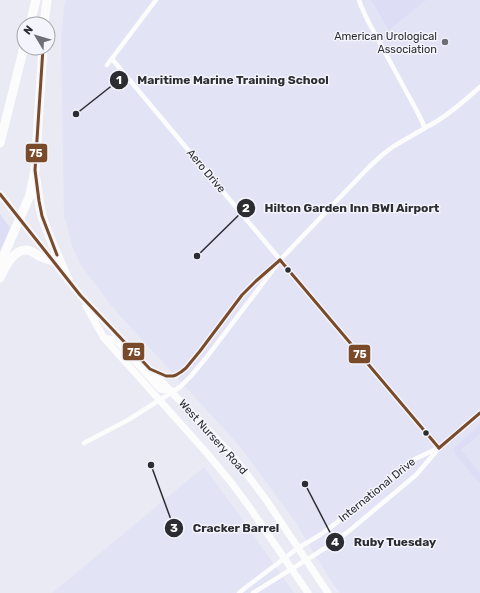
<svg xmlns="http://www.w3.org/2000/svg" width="480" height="593" viewBox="0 0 480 593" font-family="Rubik,sans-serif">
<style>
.built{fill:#e3e3f6}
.green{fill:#ddddf6}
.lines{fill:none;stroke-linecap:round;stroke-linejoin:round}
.street{stroke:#fcfcfd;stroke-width:4.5}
.secondary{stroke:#fcfcfd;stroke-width:7}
.highway{stroke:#fcfcfd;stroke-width:9}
.bus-1-casing{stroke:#f4f4fc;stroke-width:6}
.bus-1{stroke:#7a4b2a;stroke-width:3}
.poi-dot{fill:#6e6e77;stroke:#f4f4fc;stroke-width:1.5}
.bus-dot{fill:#2c2c33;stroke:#f4f4fc;stroke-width:1.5}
.labels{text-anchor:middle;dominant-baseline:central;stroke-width:3;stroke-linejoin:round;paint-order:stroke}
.poi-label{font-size:11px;fill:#2c2c33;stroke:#f4f4fc;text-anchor:end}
.street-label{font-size:11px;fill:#2c2c33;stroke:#f4f4fc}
.leader{fill:none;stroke:#2c2c33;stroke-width:1.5}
.callout-dot{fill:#2c2c33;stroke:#f4f4fc;stroke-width:1.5}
.mark-label{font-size:12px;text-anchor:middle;font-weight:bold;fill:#fff}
.callout-label{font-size:12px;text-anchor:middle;font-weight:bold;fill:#2c2c33;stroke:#f4f4fc;stroke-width:3;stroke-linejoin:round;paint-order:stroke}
.line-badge{stroke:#f4f4fc;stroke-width:1.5}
.badge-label{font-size:11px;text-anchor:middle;font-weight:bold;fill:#fff}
</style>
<rect width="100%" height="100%" fill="#eaeaf4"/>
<g class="built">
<polygon points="66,0 480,0 480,593 340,593 329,578 296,523 247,456 235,441 114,309 80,264 72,246 66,221 64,217 61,37 64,7"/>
<polygon points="204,467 238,513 294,593 52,593"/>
</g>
<g class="green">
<polygon points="371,0 426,0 389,30"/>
<polygon points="0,214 10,228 0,251"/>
<polygon points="480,425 480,434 461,450 480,473 480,484 455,454 454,449 455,447"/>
</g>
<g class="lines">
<g class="street">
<path d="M359 0 361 6 368 21 419 115 425 128C446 117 462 103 480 87"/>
<polyline points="112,59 344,336 439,448"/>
<polyline points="107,65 156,0"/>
<polyline points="154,371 163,375 170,376 176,376 181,372 199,353 241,297 253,283 280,260 369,167 382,155 394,146 425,128"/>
<polyline points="84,443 128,420 180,387 191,376 206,358 276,266"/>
<polyline points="239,593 245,588 298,548 320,535 331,527 368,498 411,461 438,448"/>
<polyline points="253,593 327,547 349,531 416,475 439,448 480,413"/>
</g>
<g class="secondary">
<polyline points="0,194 80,295 135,354 229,452 249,477 267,501 328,593"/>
<polyline points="86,306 104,338 205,451 230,481 248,505 308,593"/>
<polyline points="104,338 117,341 160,389 172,391"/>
</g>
<g class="highway">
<polyline points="30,24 36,0"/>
<polyline points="44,24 47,0"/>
<polyline points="0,143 24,47"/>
<path d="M36 179C38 192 39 204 42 216 49 238 59 259 68 279"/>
<polyline points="0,264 30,195 35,170 43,48"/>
<path d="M0 278C5 268 13 249 27 250 32 250 36 255 41 257 45 258 49 260 53 261"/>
</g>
<g class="bus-1-casing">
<g id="bus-1">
<polyline points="43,48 35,170 39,201 42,216 57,255"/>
<polyline points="0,194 80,295 150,369 166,376 173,376 176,375 181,372 186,368 200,351 242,295 256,281 280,260"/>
<polyline points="280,260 439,448"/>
<polyline points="439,448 480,413"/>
</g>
</g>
<use href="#bus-1" class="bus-1"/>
</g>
<circle class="poi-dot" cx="445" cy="42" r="4"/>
<g class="bus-dot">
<circle cx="288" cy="270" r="3.5"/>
<circle cx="426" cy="433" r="3.5"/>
</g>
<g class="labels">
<g class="poi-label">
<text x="437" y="36">American Urological<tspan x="437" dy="13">Association</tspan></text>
</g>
<g class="street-label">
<text transform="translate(206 171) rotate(50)">Aero Drive</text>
<text transform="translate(213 437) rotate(48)">West Nursery Road</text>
<text transform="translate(377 490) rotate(-39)">International Drive</text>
</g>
</g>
<path class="leader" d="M76 114L119 80M197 256L246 208M151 465L174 528M305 484L335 542"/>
<g class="callout-dot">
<circle cx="76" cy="114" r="4"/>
<circle cx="197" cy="256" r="4"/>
<circle cx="151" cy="465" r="4"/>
<circle cx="305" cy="484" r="4"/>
<circle cx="119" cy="80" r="10"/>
<circle cx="246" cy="208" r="10"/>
<circle cx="174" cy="528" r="10"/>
<circle cx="335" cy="542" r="10"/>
</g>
<g class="mark-label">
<text x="119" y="84">1</text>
<text x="246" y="212">2</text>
<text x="174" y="532">3</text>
<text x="335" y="546">4</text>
</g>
<g class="callout-label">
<text x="233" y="84">Maritime Marine Training School</text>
<text x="352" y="212">Hilton Garden Inn BWI Airport</text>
<text x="236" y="532">Cracker Barrel</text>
<text x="395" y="546">Ruby Tuesday</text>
</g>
<g class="line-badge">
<rect x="25" y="143" width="23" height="20" rx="4" fill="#7a4b2a"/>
<rect x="122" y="342" width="23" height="19" rx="4" fill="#7a4b2a"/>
<rect x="348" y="344" width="23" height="20" rx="4" fill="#7a4b2a"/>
</g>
<g class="badge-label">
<text x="36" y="157">75</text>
<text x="134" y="356">75</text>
<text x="360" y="358">75</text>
</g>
<g transform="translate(36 36) rotate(308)"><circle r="19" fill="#f4f4fc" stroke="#a4a4ac"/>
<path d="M0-3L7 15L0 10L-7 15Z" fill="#6e6e77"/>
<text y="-6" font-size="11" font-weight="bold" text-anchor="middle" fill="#2c2c33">N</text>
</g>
</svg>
